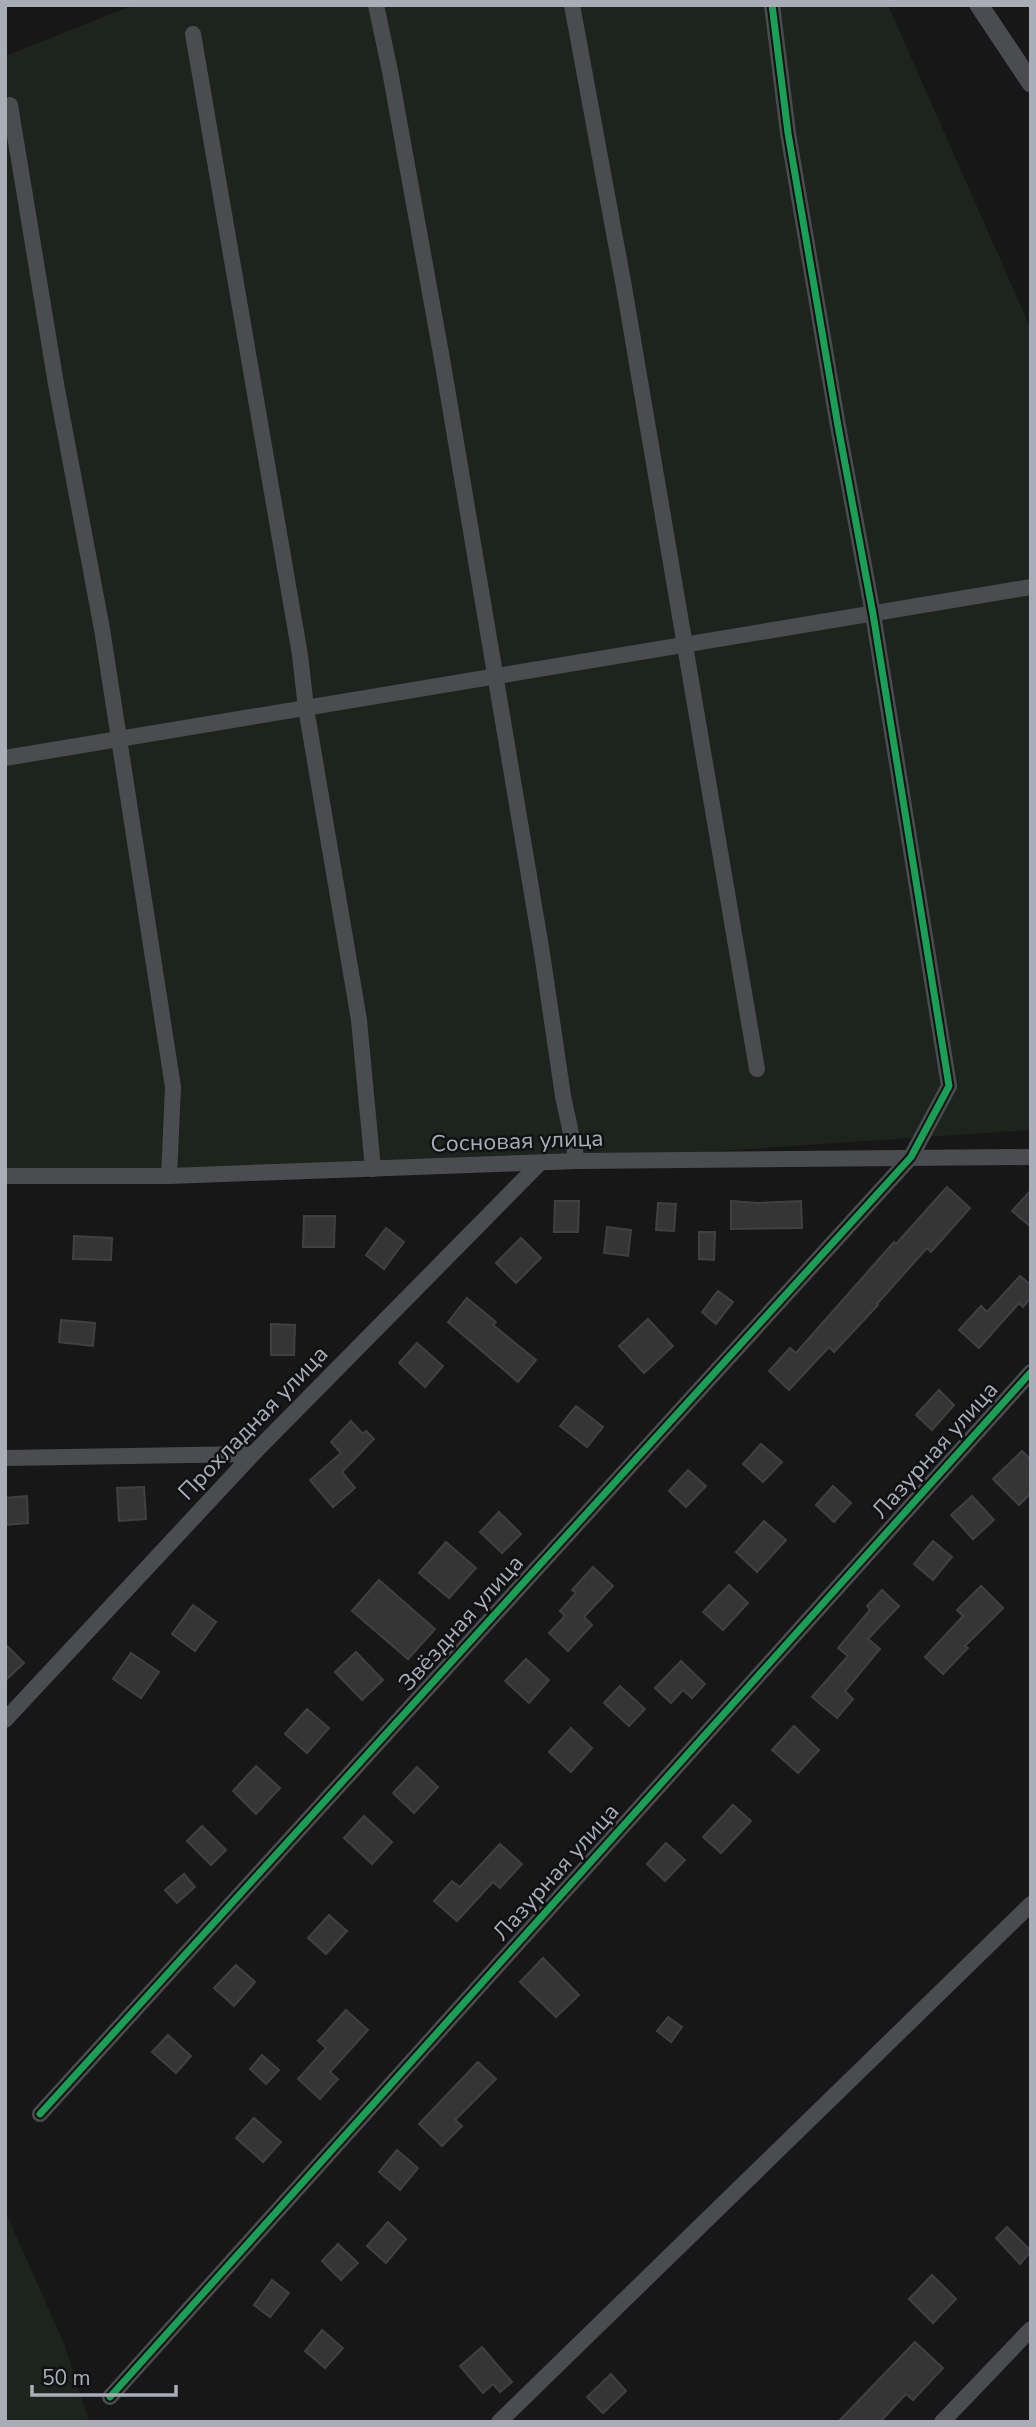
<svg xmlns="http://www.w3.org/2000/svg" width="1036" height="2427" viewBox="0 0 1036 2427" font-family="'Nunito Sans',sans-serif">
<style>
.green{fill:#1d241e}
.building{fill:#353536;stroke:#3f4043;stroke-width:2}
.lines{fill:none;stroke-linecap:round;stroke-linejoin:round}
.minor{stroke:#4b4c50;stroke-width:16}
.tertiary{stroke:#4b4c50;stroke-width:19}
.cycleway-casing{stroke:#111113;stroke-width:11}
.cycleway{stroke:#1a9f57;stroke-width:7}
.labels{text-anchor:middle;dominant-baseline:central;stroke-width:5;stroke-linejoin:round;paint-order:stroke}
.street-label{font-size:23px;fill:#a8adb8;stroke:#111113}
</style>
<rect width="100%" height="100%" fill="#171717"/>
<g class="green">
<polygon points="134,5 888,5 1031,329 1031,1130 540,1163 5,1170 5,56"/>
<polygon points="5,2211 65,2346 89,2422 5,2422"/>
</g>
<g class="building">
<polygon points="947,1187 970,1208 931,1252 927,1248 877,1304 878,1305 834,1352 829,1347 789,1390 769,1371 790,1348 796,1353 894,1242 896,1244"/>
<polygon points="1031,1190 1031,1227 1012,1211"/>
<polygon points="555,1201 579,1201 578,1232 554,1232"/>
<polygon points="731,1201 758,1203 801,1201 802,1228 731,1229"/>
<polygon points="658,1203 676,1204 674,1231 656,1230"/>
<polygon points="304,1216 335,1216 334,1247 303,1247"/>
<polygon points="607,1227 631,1230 628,1256 604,1253"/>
<polygon points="386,1228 404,1242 384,1269 366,1255"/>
<polygon points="699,1232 715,1232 714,1260 699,1259"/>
<polygon points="74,1236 112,1238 111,1260 73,1259"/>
<polygon points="521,1238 541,1258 516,1283 496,1263"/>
<polygon points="1020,1276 1031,1285 1031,1298 1023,1307 1019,1303 979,1348 959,1330 981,1306 987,1312"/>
<polygon points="718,1291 733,1302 716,1324 702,1312"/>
<polygon points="467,1298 496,1322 493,1325 536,1360 518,1382 448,1322"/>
<polygon points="648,1319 673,1346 644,1373 619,1346"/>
<polygon points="61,1320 95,1323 93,1346 59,1342"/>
<polygon points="271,1324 295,1325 294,1355 271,1355"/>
<polygon points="417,1343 443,1366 425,1387 399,1363"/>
<polygon points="939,1390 954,1405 932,1430 916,1415"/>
<polygon points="576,1406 603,1427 587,1447 560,1426"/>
<polygon points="351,1421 363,1434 366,1431 374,1439 342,1472 355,1488 333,1507 310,1480 341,1453 331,1442"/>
<polygon points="761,1444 782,1462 763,1482 743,1464"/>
<polygon points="1022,1451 1031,1460 1031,1493 1019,1505 993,1479"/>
<polygon points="688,1470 706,1486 686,1507 669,1491"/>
<polygon points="833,1486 851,1503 834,1522 816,1505"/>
<polygon points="144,1487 146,1519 119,1521 117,1488"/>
<polygon points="27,1496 28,1523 5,1525 5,1498"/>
<polygon points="972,1496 994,1520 973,1539 951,1515"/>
<polygon points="499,1512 521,1534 502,1553 480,1532"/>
<polygon points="764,1521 786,1540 757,1572 736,1552"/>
<polygon points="933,1541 952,1557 933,1580 914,1564"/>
<polygon points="446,1542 476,1568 449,1598 419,1573"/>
<polygon points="593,1567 613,1586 584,1617 592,1625 568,1651 549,1633 565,1616 560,1611 576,1593 572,1590"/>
<polygon points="379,1580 435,1629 408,1659 352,1611"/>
<polygon points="729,1585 748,1603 723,1630 703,1612"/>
<polygon points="981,1586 1003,1608 965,1646 968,1648 943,1674 925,1657 963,1616 957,1610"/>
<polygon points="882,1590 899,1606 868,1639 880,1649 845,1691 853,1699 837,1718 812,1697 848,1656 838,1648 870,1610 867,1606"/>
<polygon points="193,1605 216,1622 195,1651 172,1634"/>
<polygon points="5,1644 24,1663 5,1681"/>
<polygon points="356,1652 383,1680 362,1700 335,1672"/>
<polygon points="131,1653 159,1672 141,1698 113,1679"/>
<polygon points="526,1659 549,1680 529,1703 505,1681"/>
<polygon points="681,1661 705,1684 692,1698 683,1690 671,1703 655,1688"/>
<polygon points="620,1686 645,1709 629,1726 604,1703"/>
<polygon points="307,1709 329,1728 307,1753 285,1734"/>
<polygon points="794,1726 819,1750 798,1773 772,1750"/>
<polygon points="571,1728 592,1748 571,1772 549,1752"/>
<polygon points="256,1766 280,1788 256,1814 233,1791"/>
<polygon points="417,1767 438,1787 414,1813 393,1793"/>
<polygon points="733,1805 751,1821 721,1853 703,1837"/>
<polygon points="364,1816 392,1842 372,1864 344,1838"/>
<polygon points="202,1826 226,1850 211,1865 187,1841"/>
<polygon points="666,1843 685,1860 665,1881 647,1864"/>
<polygon points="500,1844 522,1864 500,1888 493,1882 457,1921 434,1901 452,1881 460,1887"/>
<polygon points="184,1874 195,1887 177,1903 165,1890"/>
<polygon points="329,1915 347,1931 326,1954 308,1938"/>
<polygon points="543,1958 579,1995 556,2017 520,1982"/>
<polygon points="236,1965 255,1982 234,2006 214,1988"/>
<polygon points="346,2010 368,2030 330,2072 338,2079 320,2099 298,2079 326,2048 318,2041"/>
<polygon points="668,2017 682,2027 671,2042 657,2031"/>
<polygon points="168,2035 191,2056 176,2073 152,2052"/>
<polygon points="262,2055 279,2070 266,2084 250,2069"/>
<polygon points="478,2062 496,2079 455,2120 462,2126 442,2146 419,2124"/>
<polygon points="254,2118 281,2142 263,2162 236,2138"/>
<polygon points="397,2150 418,2168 400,2190 379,2172"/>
<polygon points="388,2222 406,2239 386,2263 367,2246"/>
<polygon points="1007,2227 1031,2251 1020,2264 996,2238"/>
<polygon points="338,2244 358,2263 341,2280 322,2261"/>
<polygon points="932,2275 956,2299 933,2323 909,2299"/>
<polygon points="272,2280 289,2293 270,2317 254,2305"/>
<polygon points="322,2330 343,2348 325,2368 305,2351"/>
<polygon points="915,2342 943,2368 913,2400 906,2394 880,2422 838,2422"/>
<polygon points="482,2347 512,2382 500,2392 493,2384 483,2393 460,2366"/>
<polygon points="611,2374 626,2391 603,2413 587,2397"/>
</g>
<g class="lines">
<g class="minor">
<polyline points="376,5 390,71 442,359 542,953 563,1096 577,1161"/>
<polyline points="572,5 624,287 757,1069"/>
<polyline points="193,34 300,655 306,708 359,1020 373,1169"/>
<polyline points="10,105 56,384 102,629 173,1087 169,1176"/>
<polyline points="5,758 1031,587"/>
<polyline points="5,1176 169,1176 577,1161 1031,1157"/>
<polyline points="5,1458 253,1454"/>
<polyline points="5,1720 253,1454 540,1163"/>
<polyline points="40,2114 911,1157 949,1086 873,614 838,426 788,133 772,5"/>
<polyline points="110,2397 1031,1372"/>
<polyline points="499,2422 1031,1904"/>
<polyline points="942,2422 1031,2329"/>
</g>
<polyline class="tertiary" points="979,5 1031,83"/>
<g class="cycleway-casing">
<g id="cycleway">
<polyline points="40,2114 911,1157 949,1086 873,614 838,426 788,133 772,5"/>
<polyline points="110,2397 1031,1372"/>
</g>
</g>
<use href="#cycleway" class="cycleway"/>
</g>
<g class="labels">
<g class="street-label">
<text transform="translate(517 1141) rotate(-2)">Сосновая улица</text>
<text transform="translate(253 1423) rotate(-46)">Прохладная улица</text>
<text transform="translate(935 1450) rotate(-48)">Лазурная улица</text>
<text transform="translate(461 1623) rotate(-48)">Звёздная улица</text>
<text transform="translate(556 1872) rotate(-48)">Лазурная улица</text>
</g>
</g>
<rect width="1036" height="2427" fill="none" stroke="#a8adb8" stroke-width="14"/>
<path d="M32 2385v10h144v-10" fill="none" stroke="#a8adb8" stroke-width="3.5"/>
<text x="42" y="2385" font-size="21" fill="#a8adb8" stroke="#111113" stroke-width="5" paint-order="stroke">50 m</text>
</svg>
